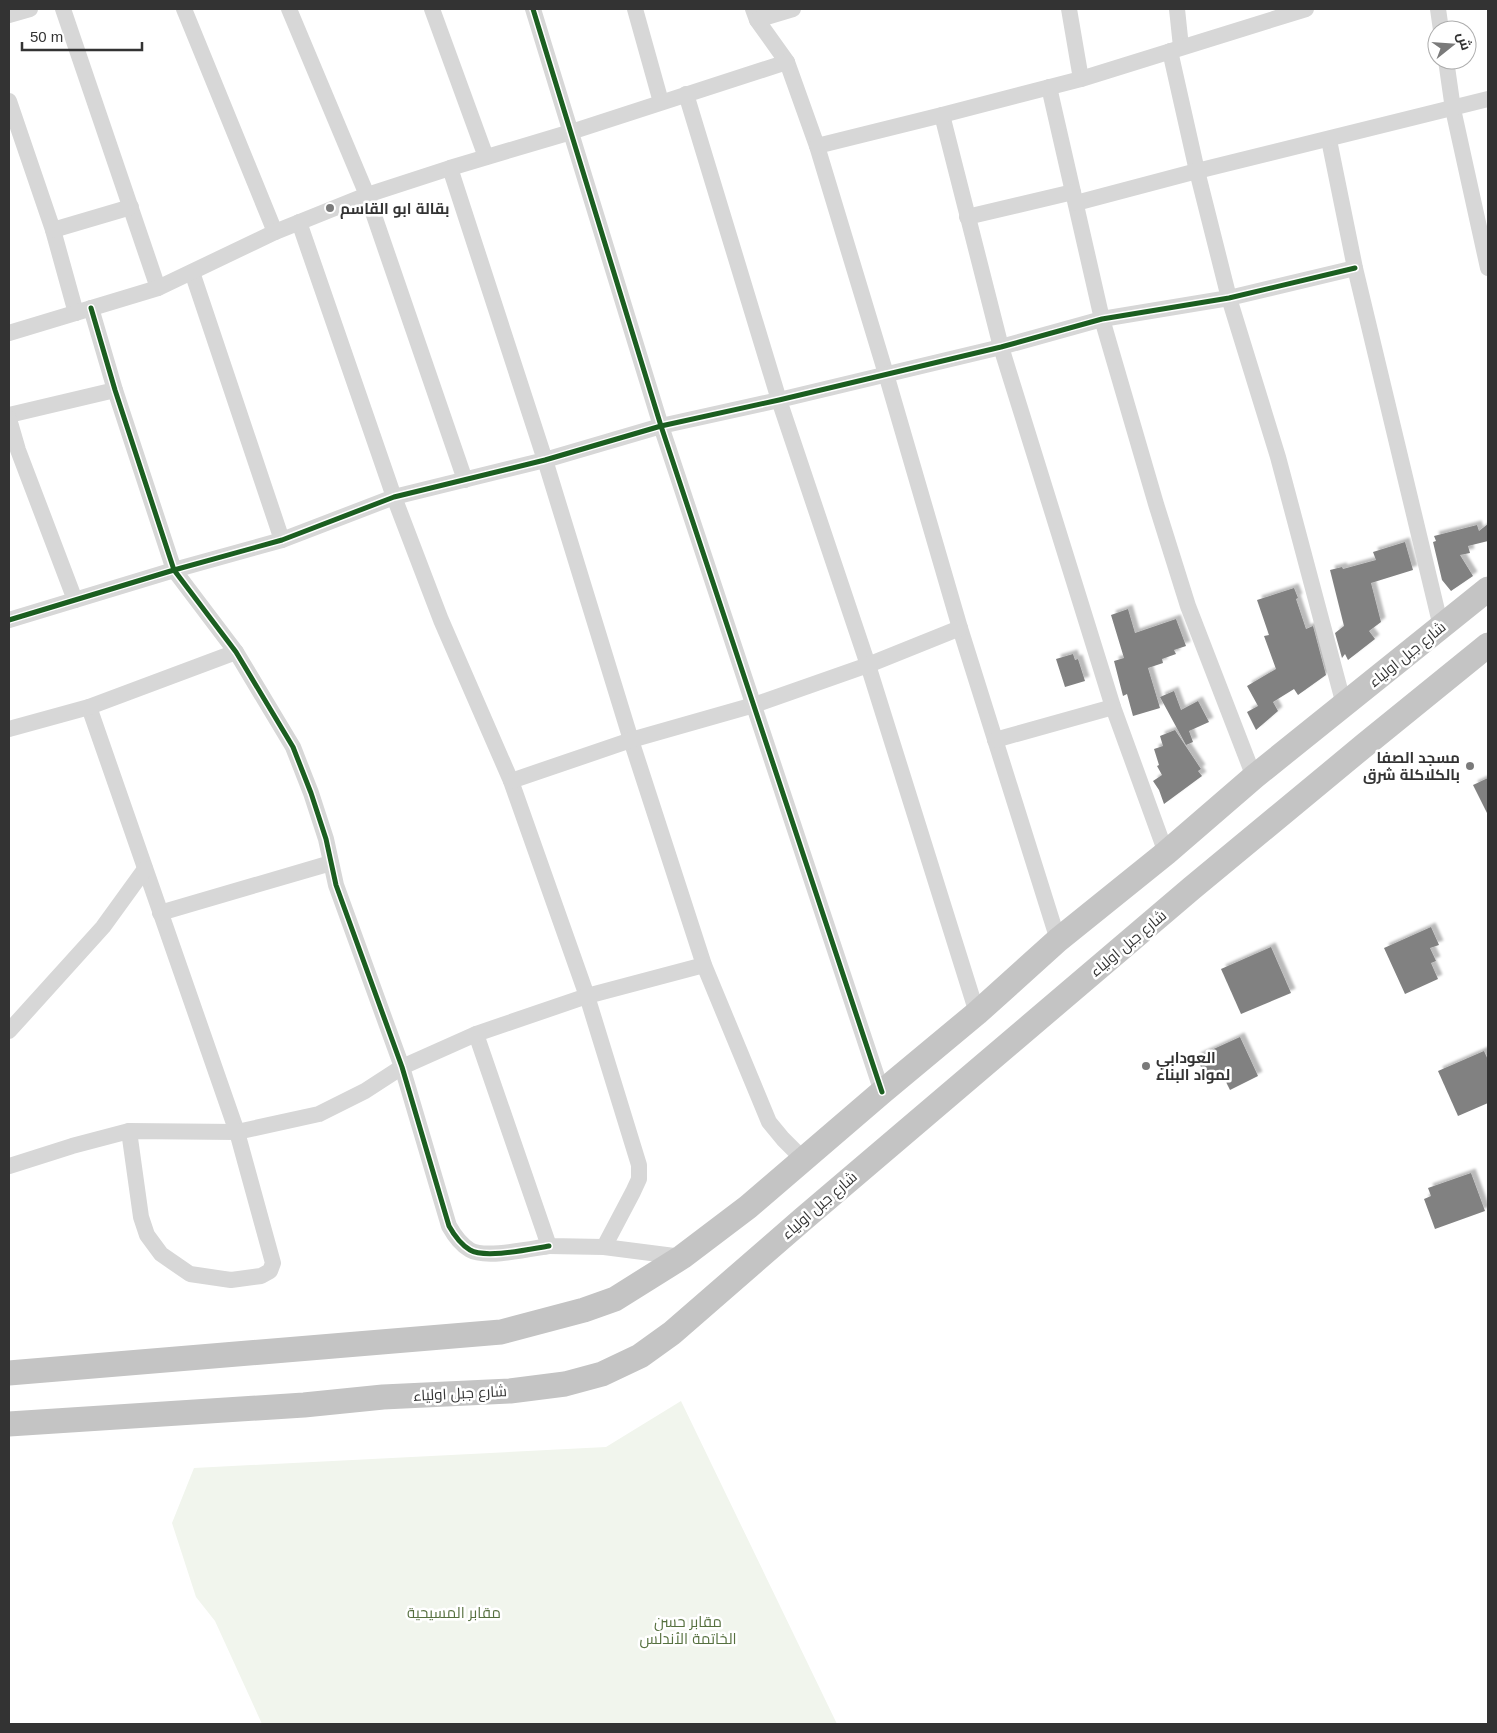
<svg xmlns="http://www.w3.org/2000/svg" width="1497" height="1733" viewBox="0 0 1497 1733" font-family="Helvetica,Cairo,sans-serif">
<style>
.green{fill:#f1f5ed}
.building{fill:#818181;filter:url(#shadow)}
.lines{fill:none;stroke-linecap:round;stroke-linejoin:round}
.minor{stroke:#d7d7d7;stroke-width:16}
.highway{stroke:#c4c4c4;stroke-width:25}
.cycleway-casing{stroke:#fff;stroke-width:8}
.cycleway{stroke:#1b5e20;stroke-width:5}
.poi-dot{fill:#7a7a7a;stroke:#fff;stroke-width:2}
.labels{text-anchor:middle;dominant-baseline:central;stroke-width:5;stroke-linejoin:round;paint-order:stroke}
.poi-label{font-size:15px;font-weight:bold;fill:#333;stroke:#fff;text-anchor:start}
.street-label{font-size:15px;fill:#333;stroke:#fff}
.park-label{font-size:15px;fill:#56703f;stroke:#fff}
</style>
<defs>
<filter id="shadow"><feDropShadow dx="4.5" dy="-4.5" stdDeviation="1" flood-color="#0004"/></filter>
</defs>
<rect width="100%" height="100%" fill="#fff"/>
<polygon class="green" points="681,1401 837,1724 262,1724 215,1621 196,1597 172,1523 194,1468 606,1447"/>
<g class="building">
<polygon points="1488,524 1488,541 1468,546 1470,553 1460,555 1473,576 1451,591 1442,580 1433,542 1436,541 1434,536 1477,525 1479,531"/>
<polygon points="1405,542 1413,570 1371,583 1381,622 1369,631 1375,639 1348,660 1345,654 1342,658 1335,633 1344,626 1330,570 1342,567 1343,569 1376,560 1373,552"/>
<polygon points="1294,588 1298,598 1296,599 1306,629 1313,626 1326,675 1298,695 1294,689 1273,702 1278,711 1256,730 1247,712 1258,706 1247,686 1276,669 1264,636 1269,635 1257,600"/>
<polygon points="1128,609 1135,633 1176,619 1186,646 1174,650 1176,654 1162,659 1163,663 1148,668 1160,708 1133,716 1127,694 1123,696 1114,661 1124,658 1111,615"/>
<polygon points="1073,654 1075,660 1078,659 1085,681 1065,687 1056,659"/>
<polygon points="1174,691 1181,710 1198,701 1209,722 1189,731 1193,742 1186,745 1160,697"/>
<polygon points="1175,730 1201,769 1198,771 1202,776 1164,804 1159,790 1153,781 1162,775 1157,766 1159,765 1154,749 1163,746 1160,736"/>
<polygon points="1488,778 1488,815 1473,785"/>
<polygon points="1431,927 1439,945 1430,948 1436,961 1431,963 1438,979 1405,994 1384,948"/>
<polygon points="1271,947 1291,993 1241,1014 1221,969"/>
<polygon points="1240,1037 1258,1076 1230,1090 1226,1082 1215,1075 1207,1079 1196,1057"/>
<polygon points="1484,1051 1488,1060 1488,1103 1458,1116 1438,1071"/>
<polygon points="1471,1173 1485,1211 1435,1229 1424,1199 1431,1196 1428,1188"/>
</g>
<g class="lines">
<g class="minor">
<polyline points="63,9 158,288"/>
<polyline points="184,9 275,232"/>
<polyline points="289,9 367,195 465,480"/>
<polyline points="432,9 486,157"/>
<polyline points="533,9 661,426 882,1092"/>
<polyline points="635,9 661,102"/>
<polyline points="753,9 757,20 787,62 817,146 886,374 960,628 1058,940"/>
<polyline points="1069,9 1081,79"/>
<polyline points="1177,9 1181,47"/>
<polyline points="1438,9 1441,30"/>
<polyline points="9,15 30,9"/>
<polyline points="757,20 793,9"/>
<polyline points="1170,51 1197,171 1229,298 1278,457 1344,705"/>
<polyline points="1446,60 1453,109 1488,268"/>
<polyline points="1049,87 1102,319 1156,504 1188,606 1254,777"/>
<polyline points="686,94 779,400 868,665 977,1013"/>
<polyline points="9,101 53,230 76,313"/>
<polyline points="942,115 1001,347 1113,707 1166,853"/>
<polyline points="1329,140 1355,268 1441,627"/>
<polyline points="817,146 942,115 1081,79 1306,9"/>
<polyline points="450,168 545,460 631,740 704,965 769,1122 783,1139 804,1160"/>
<polyline points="1076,203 1197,171 1488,99"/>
<polyline points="967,217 1073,192"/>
<polyline points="299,222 394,497 441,620 511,781 587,996 639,1165 639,1179 633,1192 604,1247"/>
<polyline points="53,230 131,207"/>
<polyline points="192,272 282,540"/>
<path d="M91 308 115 390 174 570 236 652 293 747 311 793 326 839 336 885 402 1067 449 1226C454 1235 460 1244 470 1250 485 1259 530 1249 549 1246"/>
<polyline points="9,333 158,288 275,232 367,195 450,168 571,132 787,62"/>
<polyline points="9,415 115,390"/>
<polyline points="9,419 18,450 75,600"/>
<polyline points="9,620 174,570 282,540 394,497 545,460 661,426 779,400 1001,347 1102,319 1229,298 1355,268"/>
<polyline points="89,707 237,1132 273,1263 270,1271 261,1276 231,1280 190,1274 161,1254 147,1235 141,1217 129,1131"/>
<polyline points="9,729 89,707 236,652"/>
<polyline points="995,740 1113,707"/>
<polyline points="511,781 631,740 754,705 868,665 960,628"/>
<polyline points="160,913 331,863"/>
<polyline points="9,1031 103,927 145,869"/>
<polyline points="476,1034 549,1246 604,1247 682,1257"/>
<polyline points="9,1166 72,1146 129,1131 237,1132 319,1114 365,1091 402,1067 476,1034 587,996 704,965"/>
</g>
<g class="highway">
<polyline points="9,1373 501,1332 584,1310 615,1299 682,1257 748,1207 882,1092 977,1013 1058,940 1166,853 1254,777 1488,589"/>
<polyline points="9,1424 304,1405 383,1397 510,1391 565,1384 602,1374 640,1356 672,1333 802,1220 1192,888 1366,744 1488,645"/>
</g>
<g class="cycleway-casing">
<g id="cycleway">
<polyline points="533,9 661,426 882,1092"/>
<path d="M91 308 115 390 174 570 236 652 293 747 311 793 326 839 336 885 402 1067 449 1226C454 1235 460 1244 470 1250 485 1259 530 1249 549 1246"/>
<polyline points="9,620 174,570 282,540 394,497 545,460 661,426 779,400 1001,347 1102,319 1229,298 1355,268"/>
</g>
</g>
<use href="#cycleway" class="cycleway"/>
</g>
<g class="poi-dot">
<circle cx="330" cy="208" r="5"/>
<circle cx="1470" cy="766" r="5"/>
<circle cx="1146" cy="1066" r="5"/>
</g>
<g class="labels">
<g class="poi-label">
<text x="340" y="208">بقالة ابو القاسم</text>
<text x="1460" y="757" text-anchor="end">مسجد الصفا<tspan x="1460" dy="17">بالكلاكلة شرق</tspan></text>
<text x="1156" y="1057">العودابي<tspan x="1156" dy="17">لمواد البناء</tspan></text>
</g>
<g class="street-label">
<text transform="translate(1407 654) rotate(-39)">شارع جبل اولياء</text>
<text transform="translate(1128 943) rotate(-40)">شارع جبل اولياء</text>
<text transform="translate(819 1205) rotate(-41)">شارع جبل اولياء</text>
<text transform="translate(460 1393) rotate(-3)">شارع جبل اولياء</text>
</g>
<g class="park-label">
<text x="454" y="1612">مقابر المسيحية</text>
<text x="688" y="1621">مقابر حسن<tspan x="688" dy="17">الخاتمة الأندلس</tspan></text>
</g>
</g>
<rect width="1497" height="1733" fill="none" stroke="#333333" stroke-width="20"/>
<g transform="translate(1452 45) rotate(73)"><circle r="24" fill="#ffffff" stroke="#adadad"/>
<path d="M0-4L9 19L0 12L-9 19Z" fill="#7a7a7a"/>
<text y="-8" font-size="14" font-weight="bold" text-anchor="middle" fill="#333333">ش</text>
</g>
<path d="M22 42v8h120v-8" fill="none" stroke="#333333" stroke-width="2.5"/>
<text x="30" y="42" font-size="15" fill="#333333" stroke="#ffffff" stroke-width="4" paint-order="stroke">50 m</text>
</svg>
